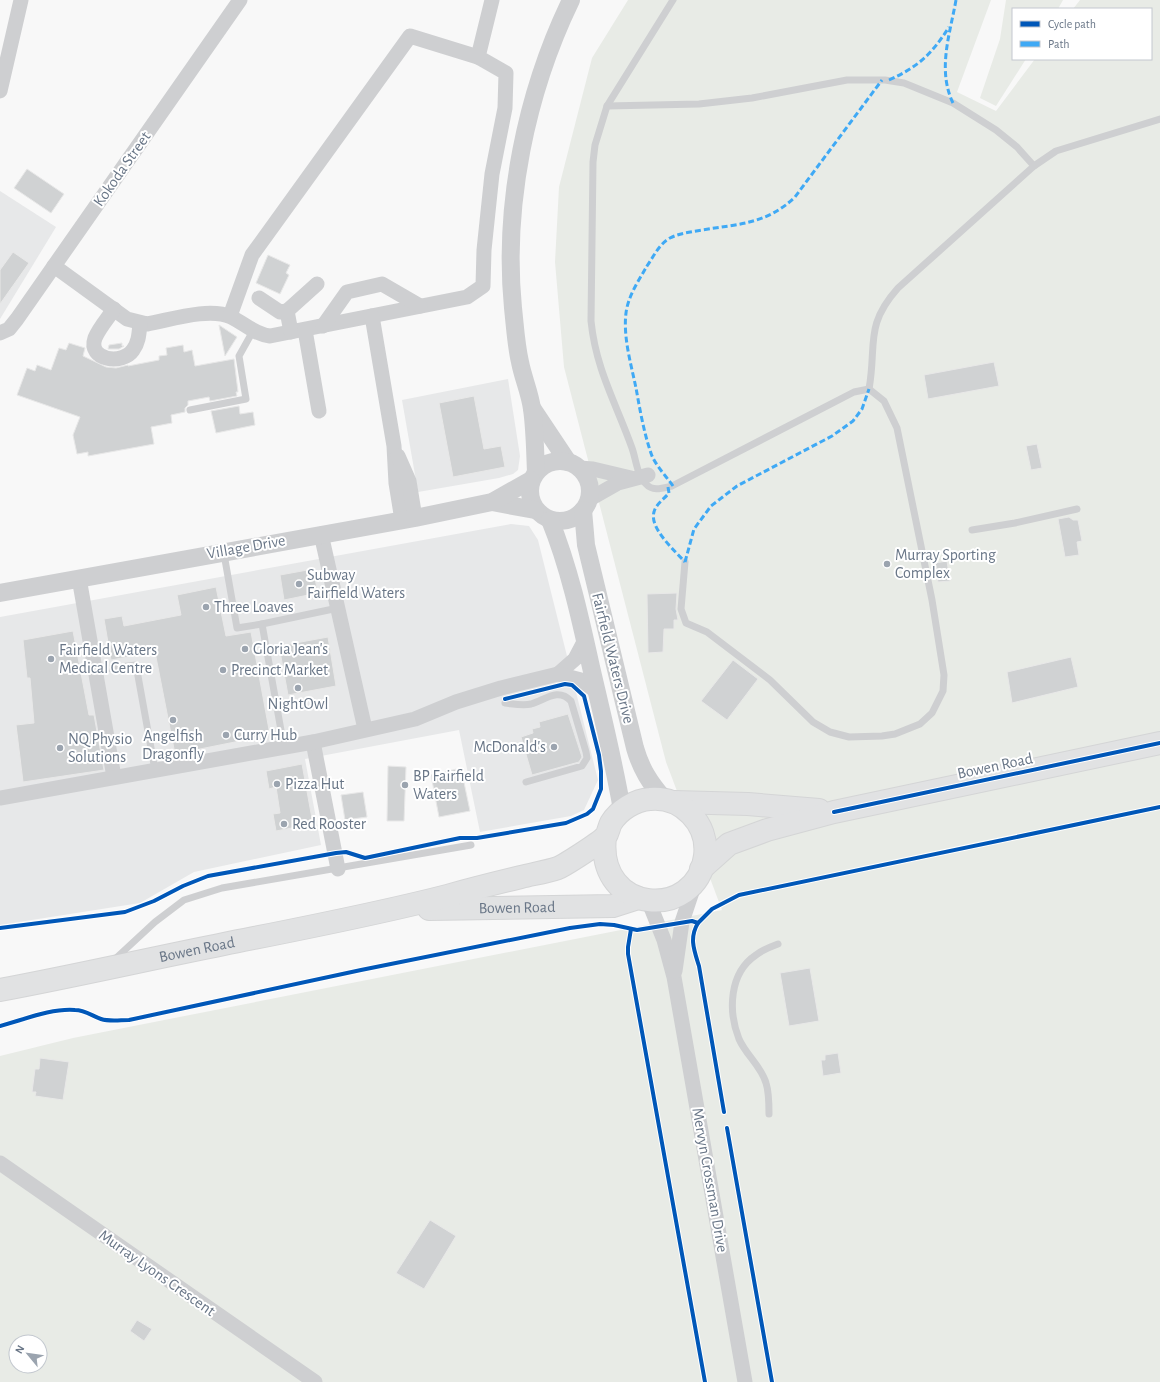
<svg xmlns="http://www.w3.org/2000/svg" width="1160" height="1382" viewBox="0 0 1160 1382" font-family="'Alegreya Sans',sans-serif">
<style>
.built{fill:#e7e8e9}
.green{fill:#e8ebe6;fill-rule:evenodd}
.building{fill:#d0d2d3;stroke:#e8e8e8}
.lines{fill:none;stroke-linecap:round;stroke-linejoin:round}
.primary-casing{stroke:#d4d5d6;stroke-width:24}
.service{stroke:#cecfd1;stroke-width:7}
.minor{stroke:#cecfd1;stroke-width:15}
.tertiary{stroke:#cecfd1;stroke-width:18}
.primary{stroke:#e1e2e3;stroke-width:22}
.quiet{stroke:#3fa9f5;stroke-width:3;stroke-dasharray:6 3;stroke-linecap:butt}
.cycleway-casing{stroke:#fff;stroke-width:6}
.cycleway{stroke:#0057b8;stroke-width:4}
.poi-dot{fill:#9ba4af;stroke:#fff;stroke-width:1.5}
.labels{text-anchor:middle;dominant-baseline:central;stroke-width:4;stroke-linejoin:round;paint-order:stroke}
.street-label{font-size:16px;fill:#697687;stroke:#fff}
.poi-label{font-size:16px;fill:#697687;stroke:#fff;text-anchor:start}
</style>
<rect width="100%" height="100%" fill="#f8f8f8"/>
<g class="built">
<polygon points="0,191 56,227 0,319"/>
<polygon points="508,379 520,456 518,470 513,474 499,478 418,492 402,400"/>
<polygon points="511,524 529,526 538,540 598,780 584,810 571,816 480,832 459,730 305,759 321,845 194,872 140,903 0,925 0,617"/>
</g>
<g class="green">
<path d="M628 0H991L957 92 996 111 1035 59H1151V9H1073L1080 0H1160V1382H0V1056L73 1038 722 910 666 762 564 367 555 262 559 187 592 58ZM16 1342H40V1366H16Z"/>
<polygon points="1006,0 1063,0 1058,9 1013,9 1013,59 1026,59 996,106 980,98 1000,39"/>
</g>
<g class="building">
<polygon points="27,169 64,194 51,213 14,188"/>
<polygon points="13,252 29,263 0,304 0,270"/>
<polygon points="268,255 290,265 286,273 289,275 280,294 256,283"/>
<polygon points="219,325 237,337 225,356"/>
<polygon points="69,343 85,348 83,356 106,367 116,368 128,365 128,366 159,360 159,356 167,355 166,348 183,345 184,352 192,350 195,366 234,359 238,392 236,392 237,396 210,401 209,397 188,401 188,405 185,408 185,412 171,415 172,423 151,427 154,444 88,456 88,452 77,454 73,435 80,417 17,395 27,368 35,371 37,365 51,370 59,348 66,350"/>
<polygon points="122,343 122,346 124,346 119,349 108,349 109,345"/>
<polygon points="994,362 999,386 928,399 924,375"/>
<polygon points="474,396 484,449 501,446 505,467 453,477 439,403"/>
<polygon points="239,406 240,414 253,412 255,425 216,433 211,411"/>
<polygon points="1037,444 1042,468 1031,470 1026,446"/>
<polygon points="1069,517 1073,520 1078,520 1082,541 1077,542 1079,555 1065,557 1058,519"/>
<polygon points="947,561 950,581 938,582 935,563"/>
<polygon points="313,569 318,593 284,600 280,575"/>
<polygon points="216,587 226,636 251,632 270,735 175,754 155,652 111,660 104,619 122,616 124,626 181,615 177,595"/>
<polygon points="677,593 676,609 678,620 674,620 674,629 664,629 663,652 648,653 647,594"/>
<polygon points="73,631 89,715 94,715 104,770 23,782 16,725 34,723 30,678 27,678 23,640"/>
<polygon points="328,637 336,686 288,695 279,646"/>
<polygon points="1071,657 1078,687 1012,703 1007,672"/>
<polygon points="733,660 758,679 727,720 701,701"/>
<polygon points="568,714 582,757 579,762 532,775 521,737 533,733 532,729 540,727 539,722"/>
<polygon points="302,764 313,824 276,831 273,814 280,813 276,787 269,789 266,771"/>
<polygon points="388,766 406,767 404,821 387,821"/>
<polygon points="461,768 470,811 439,817 431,775"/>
<polygon points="363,792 367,817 345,820 341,795"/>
<polygon points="810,968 819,1021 789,1026 780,973"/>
<polygon points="838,1053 841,1073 823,1076 821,1060 825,1060 825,1055"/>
<polygon points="40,1058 69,1062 63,1100 35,1096 36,1092 32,1092 35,1069 39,1069"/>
<polygon points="430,1220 456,1236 424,1289 396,1273"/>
<polygon points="137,1320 152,1329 144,1341 130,1331"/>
</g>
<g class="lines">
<g class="primary-casing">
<g id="primary">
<polyline points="674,802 748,804 819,810"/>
<polyline points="701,869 729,844 767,830 834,812 1160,743"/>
<path id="s1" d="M429 909 613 906 638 898"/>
<path id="s2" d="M0 990C75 976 149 959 224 944 299 929 373 915 447 896 472 889 496 883 521 877 533 874 546 872 558 868 565 865 601 842 606 836 608 833 609 827 611 823 619 810 635 800 650 799 682 796 709 824 705 856 697 921 596 915 605 837"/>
</g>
</g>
<g class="service">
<path d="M673 0 607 106 595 145 593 162 591 321C596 370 616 403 632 448 636 459 637 476 646 484 653 492 663 488 672 486L854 392 869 389 884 401 897 428 932 600 944 675 943 691 932 713 920 724 895 734 882 736 849 737 830 732 813 722 770 680 707 632 686 623 681 609 685 562"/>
<polyline points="607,106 699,104 752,98 847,80 885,80 904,83 953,103 996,130 1017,147 1034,166"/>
<path d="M869 389C877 345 864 326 898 288L1034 166 1056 151 1160 119"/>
<polyline points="190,410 246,399 239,356 253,331"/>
<polyline points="972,530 1015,523 1077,509"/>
<polyline points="224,554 237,628 262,624 284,747"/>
<polyline points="262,624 338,608"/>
<polyline points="95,670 136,665 155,770"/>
<path d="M505 703C514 704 523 706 531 704 545 700 558 687 571 701L586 752 587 758 582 766 526 782"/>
<polyline points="114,960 155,922 184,900 222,888 471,845"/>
<path d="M769 1114C769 1104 769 1092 766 1083 761 1066 746 1055 739 1039 728 1011 729 973 756 955 762 950 770 947 778 944"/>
</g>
<g class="minor">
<polyline points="0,91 21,0"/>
<path d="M54 266 127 319 147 324C170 320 209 307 231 317 244 323 254 334 270 336L467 297 483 286 484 250 492 174 505 108 506 73 478 57 492 0"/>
<polyline points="259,298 280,312 287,311 291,332"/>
<path d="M114 309C108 318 99 328 95 338 87 361 123 365 133 350 139 342 139 333 140 323"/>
<polyline points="287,311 317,284"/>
<polyline points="230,316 252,255 410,36 478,57"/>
<polyline points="372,316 394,446 396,483 402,520"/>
<polyline points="323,326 347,292 382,284 420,306"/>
<polyline points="305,330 319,411"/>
<polyline points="0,333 9,329 17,319 240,0"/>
<polyline points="398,456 409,481 415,518"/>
<polyline points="579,468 593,469 631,478"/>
<polyline points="588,500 618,483 648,475"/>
<polyline points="321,534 365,729"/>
<polyline points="79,578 114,777"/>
<polyline points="558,674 575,659 585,640"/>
<polyline points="313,742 338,869"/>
<polyline points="0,798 313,742 415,719 456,702 501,688 558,674 581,680 597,692"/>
<polyline points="648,900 664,940 674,977 745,1382"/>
<polyline points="675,971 682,922 695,883"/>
<polyline points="0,1163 315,1382"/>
</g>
<g class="tertiary">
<polyline points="532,408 568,462"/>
<circle cx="560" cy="491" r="30"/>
<path d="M536 472C535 451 535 430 532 409 530 393 523 378 520 362 516 345 515 326 513 308 503 205 526 93 571 0"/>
<polyline points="492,502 535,510"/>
<path d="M583 510 586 545 635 748C641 769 650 783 664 799"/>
<path d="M550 520C569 567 580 617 591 667 602 715 614 762 622 810"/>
<polyline points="0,593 415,518 492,502 531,480"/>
</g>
<use href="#primary" class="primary"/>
<g class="quiet">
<path d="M889 80C918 67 932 54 949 27"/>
<path d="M953 103C937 70 950 34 956 0"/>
<path d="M673 486C666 476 657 467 652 456 644 434 640 410 636 388 631 364 623 337 626 313 628 296 639 280 647 266 654 256 659 244 670 238 680 233 691 232 702 230 739 224 767 224 795 197L882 80"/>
<path d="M668 487 669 493C664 499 656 504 654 512 649 528 675 551 685 562"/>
<polyline points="685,562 694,529 711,506 737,486 832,436 853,421 862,409 869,389"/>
</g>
<g class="cycleway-casing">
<g id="cycleway">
<polyline points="834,812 1160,743"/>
<path d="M698 923C689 938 694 950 699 966L724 1112"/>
<polyline points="0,928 125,912 154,901 183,886 208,876 336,853 346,852 365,858 460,838 477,838 566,823 587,814 593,809 601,789 601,771 599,755 584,696 572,685 565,684 505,699"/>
<polyline points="631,929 628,947 628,954 705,1382"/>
<path d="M0 1026C23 1020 51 1008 75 1010 85 1010 92 1016 101 1019 110 1022 120 1020 129 1020L361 970 570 928 600 924 614 925 637 930 692 921 698 923 712 909 739 895 1160 807"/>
<polyline points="727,1128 772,1382"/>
</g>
</g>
<use href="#cycleway" class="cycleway"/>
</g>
<g class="poi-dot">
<circle cx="887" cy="564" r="4"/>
<circle cx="299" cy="584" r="4"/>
<circle cx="206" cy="607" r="4"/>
<circle cx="245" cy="649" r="4"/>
<circle cx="51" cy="659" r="4"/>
<circle cx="223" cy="670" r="4"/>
<circle cx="298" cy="688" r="4"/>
<circle cx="173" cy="720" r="4"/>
<circle cx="226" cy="735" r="4"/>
<circle cx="554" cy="747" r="4"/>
<circle cx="60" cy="748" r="4"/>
<circle cx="277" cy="784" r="4"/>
<circle cx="405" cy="785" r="4"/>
<circle cx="284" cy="824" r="4"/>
</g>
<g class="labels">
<g class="street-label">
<text transform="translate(122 169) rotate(-55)">Kokoda Street</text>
<text transform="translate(246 547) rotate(-10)">Village Drive</text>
<text transform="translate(613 658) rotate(76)">Fairfield Waters Drive</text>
<text transform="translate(995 766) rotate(-12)">Bowen Road</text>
<text stroke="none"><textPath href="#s1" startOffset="88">Bowen Road</textPath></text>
<text stroke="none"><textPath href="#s2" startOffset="201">Bowen Road</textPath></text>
<text transform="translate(710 1180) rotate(80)">Mervyn Crossman Drive</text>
<text transform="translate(157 1273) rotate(35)">Murray Lyons Crescent</text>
</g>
<g class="poi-label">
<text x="895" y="555">Murray Sporting<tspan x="895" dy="18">Complex</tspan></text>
<text x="307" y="575">Subway<tspan x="307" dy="18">Fairfield Waters</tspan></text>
<text x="214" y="607">Three Loaves</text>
<text x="253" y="649">Gloria Jean's</text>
<text x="59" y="650">Fairfield Waters<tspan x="59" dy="18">Medical Centre</tspan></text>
<text x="231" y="670">Precinct Market</text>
<text x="298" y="704" text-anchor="middle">NightOwl</text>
<text x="234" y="735">Curry Hub</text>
<text x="173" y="736" text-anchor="middle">Angelfish<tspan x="173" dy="18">Dragonfly</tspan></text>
<text x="68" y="739">NQ Physio<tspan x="68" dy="18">Solutions</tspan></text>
<text x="546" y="747" text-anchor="end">McDonald's</text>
<text x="413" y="776">BP Fairfield<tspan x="413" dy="18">Waters</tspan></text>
<text x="285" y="784">Pizza Hut</text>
<text x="292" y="824">Red Rooster</text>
</g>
</g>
<rect x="1012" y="8" width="140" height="52" fill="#ffffff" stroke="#c3c8cf"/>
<rect x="1020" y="21" width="20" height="6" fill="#0057b8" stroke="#c3c8cf"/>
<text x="1048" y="28" font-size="12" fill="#697687">Cycle path</text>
<rect x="1020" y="41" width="20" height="6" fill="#3fa9f5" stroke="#c3c8cf"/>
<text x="1048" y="48" font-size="12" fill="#697687">Path</text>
<g transform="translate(28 1354) rotate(299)"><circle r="19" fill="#ffffff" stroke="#c3c8cf"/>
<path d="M0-3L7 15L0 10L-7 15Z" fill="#9ba4af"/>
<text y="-6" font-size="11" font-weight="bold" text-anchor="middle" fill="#697687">N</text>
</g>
</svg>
